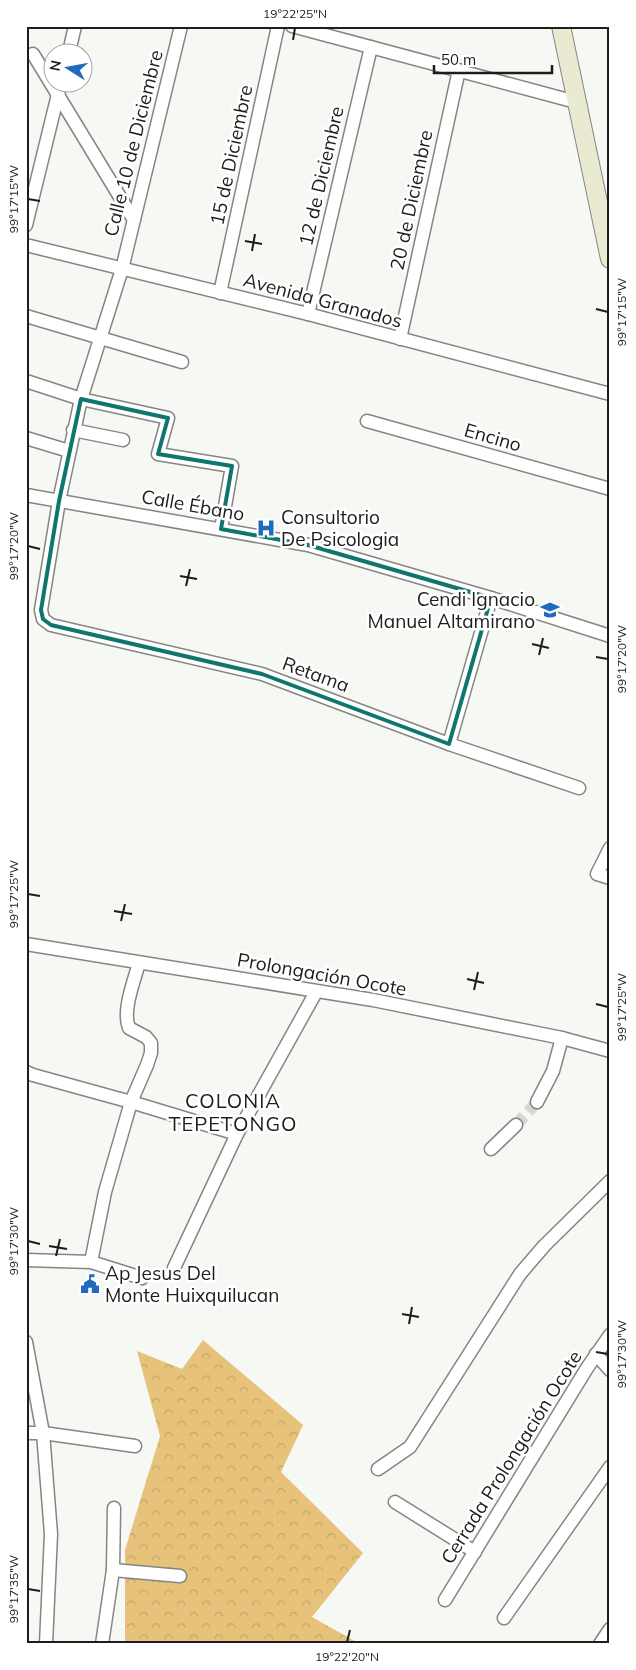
<svg xmlns="http://www.w3.org/2000/svg" width="636" height="1670" viewBox="0 0 636 1670" font-family="Mulish,sans-serif">
<style>
.forest{fill:url(#forest-crowns)}
.lines{fill:none;stroke-linecap:round;stroke-linejoin:round}
.street-tunnel{stroke:#d5d7d4;stroke-width:12;stroke-dasharray:12 6;stroke-linecap:butt}
.street-casing{stroke:#848683;stroke-width:15}
.secondary-casing{stroke:#848683;stroke-width:20}
.street{stroke:#fff;stroke-width:12}
.secondary{stroke:#eaead3;stroke-width:18}
.marked{fill:none;stroke:#0f766e;stroke-width:4;stroke-linejoin:round}
.ticks{fill:none;stroke:#1c1d1c;stroke-width:2}
.labels{text-anchor:middle;dominant-baseline:central;stroke-width:5;stroke-linejoin:round;paint-order:stroke}
.street-label{font-size:19px;fill:#1c1d1c;stroke:#fff}
.poi-label{font-size:19px;fill:#1c1d1c;stroke:#fff;text-anchor:start}
.neighbourhood-label{font-size:20px;letter-spacing:1px;fill:#1c1d1c;stroke:#fff}
.neatline{fill:none;stroke:#1c1d1c;stroke-width:2}
.ticks-label{font-size:12px;text-anchor:middle;fill:#1c1d1c}
</style>
<defs>
<pattern id="forest-crowns" width="20" height="18" patternUnits="userSpaceOnUse" patternTransform="scale(1.25)"><rect width="20" height="18" fill="#e6c27a"/><path d="M2 6a3 3 0 1 1 6 0M12 15a3 3 0 1 1 6 0" fill="none" stroke="#c5a669"/></pattern>
</defs>
<rect width="100%" height="100%" fill="#f6f8f4"/>
<polygon class="forest" points="203,1340 303,1425 281,1472 363,1553 312,1617 360,1644 125,1644 125,1550 160,1436 137,1351 182,1369"/>
<g class="lines">
<polyline class="street-tunnel" points="516,1125 537,1102"/>
<g class="street-casing">
<g id="street">
<polyline points="181,26 122,269 81,399 59,501 41,610 43,619 51,625 262,674 449,744 579,788"/>
<polyline points="292,26 576,102"/>
<polyline points="69,52 75,26"/>
<polyline points="33,54 134,220"/>
<polyline points="26,225 61,82"/>
<polyline points="26,245 308,314 610,394"/>
<polyline points="220,293 278,26"/>
<polyline points="308,314 371,47"/>
<polyline points="26,316 182,362"/>
<polyline points="400,339 459,70"/>
<polyline points="26,381 81,399 168,418 158,454 232,466 221,529"/>
<polyline points="367,421 610,489"/>
<polyline points="73,430 123,440"/>
<polyline points="26,438 69,451"/>
<polyline points="26,495 308,545 491,598 610,636"/>
<polyline points="449,744 491,598"/>
<polyline points="610,848 597,874 610,878"/>
<polyline points="26,944 373,1000 562,1038 610,1051"/>
<polyline points="26,1072 33,1075 131,1102 237,1134"/>
<polyline points="537,1102 553,1071 562,1038"/>
<polyline points="491,1149 516,1125"/>
<polyline points="26,1260 91,1262 142,1278"/>
<path d="M91 1262 105 1192 131 1102 147 1065 151 1053V1043L146 1037 129 1028C122 1011 134 981 139 963"/>
<polyline points="174,1268 237,1134 316,992"/>
<polyline points="26,1342 43,1433 51,1534 46,1644"/>
<polyline points="596,1354 610,1370"/>
<polyline points="26,1433 43,1433 135,1446"/>
<polyline points="378,1469 410,1447 520,1274 544,1246 610,1181"/>
<polyline points="395,1502 475,1552"/>
<polyline points="113,1570 180,1576"/>
<polyline points="445,1600 587,1368 610,1335"/>
<polyline points="504,1618 610,1467"/>
<polyline points="102,1644 113,1570 114,1508"/>
<polyline points="600,1644 610,1629"/>
</g>
</g>
<g class="secondary-casing">
<polyline id="secondary" points="561,26 610,259"/>
</g>
<use href="#street" class="street"/>
<use href="#secondary" class="secondary"/>
</g>
<path class="marked" d="M81 399 168 418 158 454 232 466 221 529 308 545 491 598 449 744 262 674 51 625 43 619 41 610 59 501Z"/>
<path class="ticks" d="M293 40 295 28M28 199 40 201M245 241 262 244M252 251 255 234M596 309 608 312M28 546 40 549M180 576 197 579M186 586 190 569M532 644 549 648M539 655 543 638M596 657 608 659M28 894 40 896M114 911 132 914M121 921 125 904M467 979 484 983M474 990 478 972M596 1004 608 1007M28 1241 40 1244M49 1246 67 1249M56 1256 60 1239M402 1314 419 1317M409 1324 412 1307M596 1352 608 1354M28 1589 40 1591M347 1642 350 1630"/>
<defs>
<g id="hospital-bare" transform="scale(1.5)"><path d="M-5-5h3v3.5h4V-5h3V5h-3V1.5h-4V5h-3Z" fill="#206bbb" stroke="#fff" stroke-width="2.5" paint-order="stroke"/></g>
<g id="school-bare" transform="scale(1.5)"><path d="M0-5L7-2L0 1L-7-2ZM-4 1L0 2.5L4 1V4Q0 6-4 4Z" fill="#206bbb" stroke="#fff" stroke-width="2.5" paint-order="stroke"/></g>
<g id="civic-bare" transform="scale(1.5)"><path d="M-.6-6.5H3V-4.5H.6V-3L4-1V1h2V6H-6V1h2V-1L-.6-3ZM-1.2 2.5V6h2.4V2.5Z" fill="#206bbb" stroke="#fff" stroke-width="2.5" paint-order="stroke"/></g>
</defs>
<g fill-rule="evenodd">
<use href="#hospital-bare" x="266" y="528"/>
<use href="#school-bare" x="550" y="610"/>
<use href="#civic-bare" x="90" y="1284"/>
</g>
<g class="labels">
<g class="street-label">
<text transform="translate(133 143) rotate(-76)">Calle 10 de Diciembre</text>
<text transform="translate(231 155) rotate(-78)">15 de Diciembre</text>
<text transform="translate(321 176) rotate(-77)">12 de Diciembre</text>
<text transform="translate(411 200) rotate(-78)">20 de Diciembre</text>
<text transform="translate(323 300) rotate(15)">Avenida Granados</text>
<text transform="translate(493 437) rotate(16)">Encino</text>
<text transform="translate(193 505) rotate(10)">Calle Ébano</text>
<text transform="translate(316 674) rotate(20)">Retama</text>
<text transform="translate(322 974) rotate(10)">Prolongación Ocote</text>
<text transform="translate(511 1457) rotate(-58)">Cerrada Prolongación Ocote</text>
</g>
<g class="poi-label">
<text x="281" y="517">Consultorio<tspan x="281" dy="22">De Psicologia</tspan></text>
<text x="535" y="599" text-anchor="end">Cendi Ignacio<tspan x="535" dy="22">Manuel Altamirano</tspan></text>
<text x="105" y="1273">Ap Jesus Del<tspan x="105" dy="22">Monte Huixquilucan</tspan></text>
</g>
<g class="neighbourhood-label">
<text x="233" y="1100">COLONIA<tspan x="233" dy="23">TEPETONGO</tspan></text>
</g>
</g>
<rect width="636" height="1670" fill="none" stroke="#ffffff" stroke-width="55"/>
<g transform="translate(68 68) rotate(281)"><circle r="24" fill="#ffffff" stroke="#a4a5a4"/>
<path d="M0-4L9 19L0 12L-9 19Z" fill="#206bbb"/>
<text y="-8" font-size="14" font-weight="bold" text-anchor="middle" fill="#1c1d1c">N</text>
</g>
<path d="M434 65v8h118v-8" fill="none" stroke="#1c1d1c" stroke-width="2.5"/>
<text x="441" y="65" font-size="15" fill="#1c1d1c" stroke="#ffffff" stroke-width="4" paint-order="stroke">50 m</text>
<rect x="28" y="28" width="580" height="1614" class="neatline"/>
<g class="ticks-label">
<text x="295" y="18">19°22'25"N</text>
<text transform="translate(14 199) rotate(-90)" y="4">99°17'15"W</text>
<text transform="translate(622 312) rotate(-90)" y="4">99°17'15"W</text>
<text transform="translate(14 546) rotate(-90)" y="4">99°17'20"W</text>
<text transform="translate(622 659) rotate(-90)" y="4">99°17'20"W</text>
<text transform="translate(14 894) rotate(-90)" y="4">99°17'25"W</text>
<text transform="translate(622 1007) rotate(-90)" y="4">99°17'25"W</text>
<text transform="translate(14 1241) rotate(-90)" y="4">99°17'30"W</text>
<text transform="translate(622 1354) rotate(-90)" y="4">99°17'30"W</text>
<text transform="translate(14 1589) rotate(-90)" y="4">99°17'35"W</text>
<text x="347" y="1661">19°22'20"N</text>
</g>
</svg>
